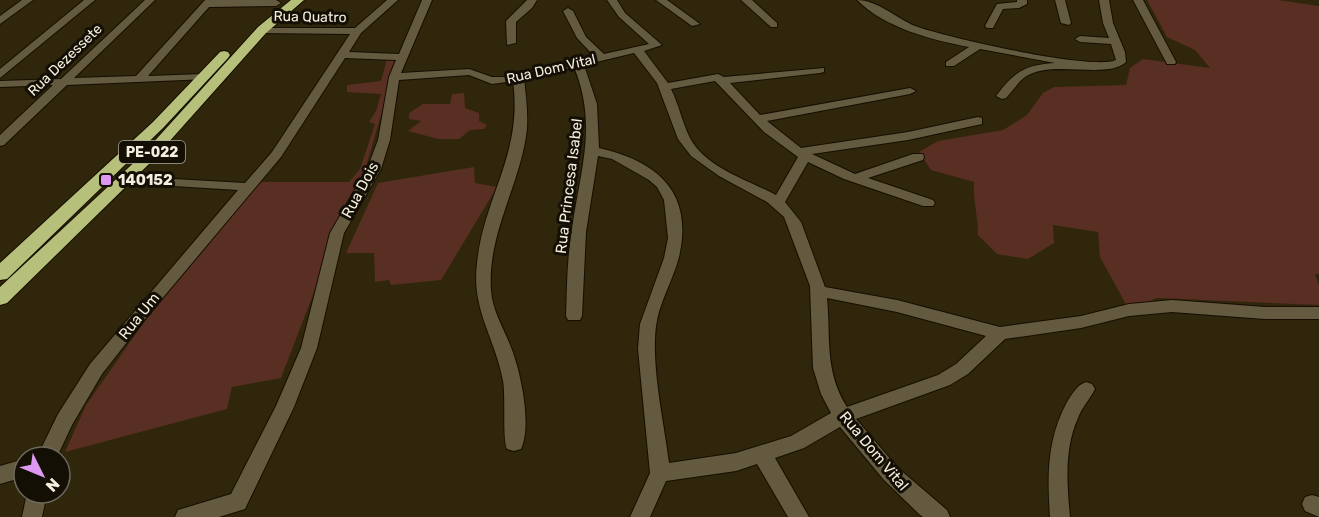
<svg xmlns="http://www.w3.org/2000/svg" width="1319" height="517" viewBox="0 0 1319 517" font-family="Rubik,sans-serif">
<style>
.green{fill:#582f22}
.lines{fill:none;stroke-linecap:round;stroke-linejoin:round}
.street-casing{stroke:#170e00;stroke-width:2}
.highway-casing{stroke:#170e00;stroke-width:2}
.street{fill:#645a3f;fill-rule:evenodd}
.highway{fill:#b6c07a;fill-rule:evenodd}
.poi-dot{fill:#df98f1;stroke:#130f05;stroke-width:2}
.labels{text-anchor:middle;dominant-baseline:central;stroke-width:6;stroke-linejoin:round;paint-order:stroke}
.far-street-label{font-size:14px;fill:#f4eedf;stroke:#130f05}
.shield{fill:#130f05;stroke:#b0ab9e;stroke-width:1.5}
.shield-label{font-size:14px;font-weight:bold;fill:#f4eedf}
.poi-label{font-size:15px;font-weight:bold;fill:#f4eedf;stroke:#130f05;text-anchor:start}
.street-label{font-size:15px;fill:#f4eedf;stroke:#130f05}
</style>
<rect width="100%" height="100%" fill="#2f260b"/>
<g class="green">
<path d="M1147 0H1278L1319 6V274H1315L1319 285V305L1157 298 1129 310 1100 257 1098 232 1053 225 1054 243 1028 259 997 254 978 235C978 217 973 201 974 182L931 170 919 152 938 141 1003 130 1027 115 1043 93 1054 87 1126 85 1130 68 1143 59 1210 68 1195 50 1167 37Z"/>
<polygon points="398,57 362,180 321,274 281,378 232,387 227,409 65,452 86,405 156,305 258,182 349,182 360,169 375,124 369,122 376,111 381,94 347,92 347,85 381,81 387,59"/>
<polygon points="464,93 465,108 479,113 479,121 487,125 484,129 470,130 459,139 438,139 408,131 421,121 409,119 409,113 423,104 450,104 452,94"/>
<polygon points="474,167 475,183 497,187 441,280 391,285 389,280 375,282 374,253 346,253 378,183"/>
</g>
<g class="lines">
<g class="street-casing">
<g id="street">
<polygon points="22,0 33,0 0,24 0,16"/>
<polygon points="84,0 95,0 0,78 0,69"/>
<polygon points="145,0 155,0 74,78 136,76 205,0 276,0 281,3 276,6 209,7 148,76 203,74 208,77 207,79 67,85 4,145 0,146 0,135 53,85 0,87 0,81 61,79"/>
<path d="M387 0H398L361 33 349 52 399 54 422 0H432L401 73 469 69 492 77H505L594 56 577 38 563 11 568 8 573 11 586 37 604 54 649 44 619 17 607 0H617L625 13 662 45 644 51 668 83 718 74 724 77 824 68V72L820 73 730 83 760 115 910 88 916 91 910 94 767 121 801 148 908 132 978 117 982 118V124L908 140 812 154 855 174 913 154H923L924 157 923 160 868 178 933 200 935 203 933 206H923L844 179 808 162 785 202 801 222 825 287 897 300 1000 327 1081 316 1129 304 1172 300 1265 307H1319V319H1265L1172 312 1129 316 1081 328 1005 339 968 374 950 385 856 419 898 468 947 510 950 517H923L919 514 884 480 840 427 804 448 775 458 809 517H788L757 464 736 471 666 481 650 517H630L650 473 638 349 640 324 664 258 668 238 664 200 657 187 649 180 612 159 598 156 586 232 582 316 580 320H568L566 316C567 287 567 258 572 229 580 170 598 126 574 67L524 79C526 96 528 112 527 129 521 184 487 233 491 290 492 311 505 330 512 350 521 374 532 425 521 449L514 451 507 449C502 439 506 398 503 381 495 337 471 310 477 263 484 196 523 154 513 81L492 84 469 75 399 80 390 140 381 169 344 233 317 348 294 407 245 509 219 517H175L178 510 231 494 276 406 301 348 330 233 367 169 378 140 389 77 396 60 345 58 281 157 145 319 102 374 72 425 57 457H37L58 414 90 364 238 190 125 183 118 179 120 176 245 183 272 152 350 34 262 33 258 32V28H355ZM634 53 657 83 678 139 691 156 719 176 767 202 784 217 810 286 813 368 821 394 831 413 791 436 736 453 669 463C664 422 651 367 656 326 659 303 673 280 679 257 694 192 657 161 599 148L597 104 584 65ZM715 81 764 132 798 157 776 195C748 180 706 168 690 138 682 122 679 105 671 89ZM827 298 897 312 986 336 956 364 938 375 847 407C824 370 831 339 827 298Z"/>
<polygon points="527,0 537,0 532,8 516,22 516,43 507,45 506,21"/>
<polygon points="656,0 667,0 700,24 692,26"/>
<polygon points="741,0 752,0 777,23 777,27 771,27"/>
<path d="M857 0C877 0 896 18 915 26 944 37 1092 71 1116 60L1111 44 1080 42 1075 39 1080 36 1109 38 1103 23 1099 0H1109L1113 23 1125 52 1126 62C1107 80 1052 59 1025 77 1018 82 1012 92 1006 98L1002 99 996 96C1015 71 1025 65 1055 63L980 49 954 66H946V62L969 47C932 40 885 28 857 0Z"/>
<polygon points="1017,0 1027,0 1027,4 1019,8 1003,9 993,28 987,28 985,26 997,4 1017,2"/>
<polygon points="1055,0 1065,0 1071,23 1069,25 1061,23"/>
<polygon points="1133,0 1143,0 1176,62 1175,64 1167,64 1166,62"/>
<path d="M1086 382 1092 384 1095 389C1090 399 1082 407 1078 418 1064 449 1067 484 1070 517H1050C1047 476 1047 439 1067 402 1072 394 1077 385 1086 382Z"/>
<polygon points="24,459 24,477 0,484 0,466"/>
<polygon points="27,493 47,493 42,517 22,517"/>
<polygon points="1312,495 1319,497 1319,517 1305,511 1302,504 1305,497"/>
</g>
</g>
<g class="highway-casing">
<g id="highway">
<polygon points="291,0 304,0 266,33 151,162 7,303 0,305 0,287 141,156 258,27"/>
<polygon points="224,51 228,52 230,55 228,58 163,128 7,279 0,280 0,263 153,122 220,52"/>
</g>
</g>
<use href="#street" class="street"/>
<use href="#highway" class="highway"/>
</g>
<rect class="poi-dot" x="100" y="174" width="12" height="12" rx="3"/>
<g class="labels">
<g class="far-street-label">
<text transform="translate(310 17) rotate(1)">Rua Quatro</text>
<text transform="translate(65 60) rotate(-44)">Rua Dezessete</text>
<text transform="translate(551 69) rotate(-13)">Rua Dom Vital</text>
</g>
<rect class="shield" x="119" y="141" width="66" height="22" rx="4.5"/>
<g class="shield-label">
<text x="152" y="152">PE-022</text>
</g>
<g class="poi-label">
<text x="118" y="180">140152</text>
</g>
<g class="street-label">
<text transform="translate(569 186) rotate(-83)">Rua Princesa Isabel</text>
<text transform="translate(360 190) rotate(-62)">Rua Dois</text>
<text transform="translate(139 316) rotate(-51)">Rua Um</text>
<text transform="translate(874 451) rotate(50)">Rua Dom Vital</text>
</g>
</g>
<g transform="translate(42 475) rotate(133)"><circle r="28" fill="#130f05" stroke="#6d685c" stroke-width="1.5"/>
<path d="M0-4.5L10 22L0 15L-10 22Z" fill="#df98f1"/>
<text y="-9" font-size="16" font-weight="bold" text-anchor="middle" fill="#f4eedf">N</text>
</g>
</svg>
